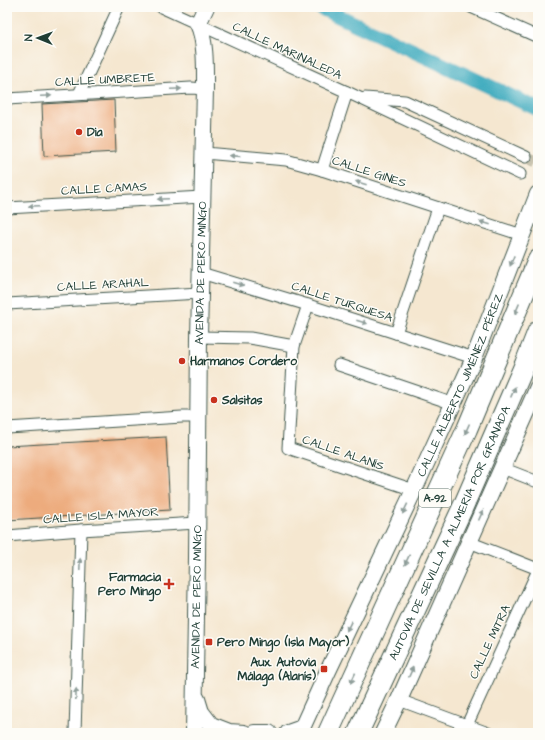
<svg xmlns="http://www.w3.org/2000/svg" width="545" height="740" viewBox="0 0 545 740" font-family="'Architects Daughter',sans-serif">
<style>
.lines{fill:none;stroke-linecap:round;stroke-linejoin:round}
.canal{stroke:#3eaabe;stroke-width:15}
.building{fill:#edab7d}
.street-tunnel{stroke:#cac5b1;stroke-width:11;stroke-dasharray:11 5.5;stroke-linecap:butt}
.street-casing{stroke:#3f564b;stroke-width:13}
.secondary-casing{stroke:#3f564b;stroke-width:18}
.highway-casing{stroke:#3f564b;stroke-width:22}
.street{stroke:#fff;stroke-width:11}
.secondary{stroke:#fff;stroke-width:16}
.highway{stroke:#fff;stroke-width:20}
.oneway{fill:#8f9e9a}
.poi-dot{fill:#c8321e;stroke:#fdfcf7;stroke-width:1.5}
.labels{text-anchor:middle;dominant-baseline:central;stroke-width:3;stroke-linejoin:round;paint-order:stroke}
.shield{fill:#fdfcf7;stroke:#62766e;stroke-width:1}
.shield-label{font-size:11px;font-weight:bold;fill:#1f3d34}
.street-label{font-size:12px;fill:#1f3d34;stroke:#fdfcf7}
.poi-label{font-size:12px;font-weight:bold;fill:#1f3d34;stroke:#fdfcf7;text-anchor:start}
</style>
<rect width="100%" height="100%" fill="#fdfcf7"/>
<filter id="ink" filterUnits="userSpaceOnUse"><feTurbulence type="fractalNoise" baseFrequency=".025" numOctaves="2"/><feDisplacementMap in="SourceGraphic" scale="8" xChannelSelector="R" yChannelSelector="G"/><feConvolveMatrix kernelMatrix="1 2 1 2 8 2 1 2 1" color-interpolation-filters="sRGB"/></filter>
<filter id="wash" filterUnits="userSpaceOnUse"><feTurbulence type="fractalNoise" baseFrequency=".012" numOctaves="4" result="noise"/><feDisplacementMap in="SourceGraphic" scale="16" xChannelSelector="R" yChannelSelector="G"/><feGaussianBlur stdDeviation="0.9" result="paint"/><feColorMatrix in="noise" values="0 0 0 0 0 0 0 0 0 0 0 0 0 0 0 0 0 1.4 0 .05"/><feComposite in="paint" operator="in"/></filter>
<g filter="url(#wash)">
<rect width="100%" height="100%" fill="#f5e7d0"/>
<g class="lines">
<polyline class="canal" points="319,7 538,109"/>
</g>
<g id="blocks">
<g class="building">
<polygon points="114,100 116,152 44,156 42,104"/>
<polygon points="166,437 170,510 7,520 7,446"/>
</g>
</g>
</g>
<g filter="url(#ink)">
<use href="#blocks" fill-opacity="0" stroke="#3f564b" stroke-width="1"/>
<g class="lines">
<polyline class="street-tunnel" points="526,157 538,163"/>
<g class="street-casing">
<g id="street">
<polyline points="161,7 347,92 520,174"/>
<polyline points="471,7 538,37"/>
<polyline points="79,94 119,7"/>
<polyline points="365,98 405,101 526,157"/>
<polyline points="7,99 191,88 205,89"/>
<polyline points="204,153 286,160 322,170 522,235"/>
<polyline points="322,170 347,92"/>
<polyline points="7,208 202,197"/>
<polyline points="201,273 308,305 474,358"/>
<polyline points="7,304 200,293"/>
<polyline points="308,305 294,346 288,448 414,490"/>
<polyline points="396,333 438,208"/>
<polyline points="199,337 250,338 294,346"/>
<polyline points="339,365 454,404"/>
<polyline points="7,428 182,417 198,417"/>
<polyline points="502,468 538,482"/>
<polyline points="7,536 81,530 197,523"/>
<polyline points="469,542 538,569"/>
<polyline points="399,700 488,733"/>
<polyline points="467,725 538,570"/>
<polyline points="75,733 81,530"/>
</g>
</g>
<g class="secondary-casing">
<g id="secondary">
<polyline points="197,699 201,712 211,725 229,732 244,733"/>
<path id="s1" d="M194 733 197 558 199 337 205 89C205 70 206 40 198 24L206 7"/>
<polyline points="254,733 269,733"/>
<path id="s2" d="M288 733 302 728 328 671 414 490 474 358 538 194"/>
<polyline points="383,733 399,700 538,387"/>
</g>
</g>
<g class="highway-casing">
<g id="highway">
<polyline points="328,733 467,429 538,260"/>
<path id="s3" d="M358 733 462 509 525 364 538 331"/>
</g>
</g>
<use href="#street" class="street"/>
<use href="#secondary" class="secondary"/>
<use href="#highway" class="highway"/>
</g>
<defs><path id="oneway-solid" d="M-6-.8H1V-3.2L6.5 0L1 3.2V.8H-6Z"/></defs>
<g class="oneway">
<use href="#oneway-solid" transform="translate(176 89) rotate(-3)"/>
<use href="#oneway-solid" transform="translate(46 96) rotate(-3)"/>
<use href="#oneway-solid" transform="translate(235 156) rotate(-175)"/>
<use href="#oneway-solid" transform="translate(361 183) rotate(-162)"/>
<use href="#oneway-solid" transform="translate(163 199) rotate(177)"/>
<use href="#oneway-solid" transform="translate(34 206) rotate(177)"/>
<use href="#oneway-solid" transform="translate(485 223) rotate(-162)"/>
<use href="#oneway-solid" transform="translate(512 261) rotate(111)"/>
<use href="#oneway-solid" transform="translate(238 284) rotate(16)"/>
<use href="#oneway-solid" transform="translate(517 309) rotate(113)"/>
<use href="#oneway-solid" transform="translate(362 322) rotate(18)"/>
<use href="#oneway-solid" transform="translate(513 392) rotate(-67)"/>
<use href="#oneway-solid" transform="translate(467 429) rotate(114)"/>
<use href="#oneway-solid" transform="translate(405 509) rotate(116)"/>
<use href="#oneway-solid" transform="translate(481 515) rotate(-66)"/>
<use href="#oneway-solid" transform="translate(407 560) rotate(115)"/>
<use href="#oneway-solid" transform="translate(80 564) rotate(-88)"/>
<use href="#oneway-solid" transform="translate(349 626) rotate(116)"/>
<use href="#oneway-solid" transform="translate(411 672) rotate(-66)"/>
<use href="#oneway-solid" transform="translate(353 678) rotate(115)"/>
<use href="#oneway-solid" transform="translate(76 694) rotate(-88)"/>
</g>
</g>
<g class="poi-dot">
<circle cx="79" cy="132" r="4"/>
<circle cx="182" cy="361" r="4"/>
<circle cx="214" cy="400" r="4"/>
<path d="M167 578h4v4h4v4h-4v4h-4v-4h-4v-4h4z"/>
<rect x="205" y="638" width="8" height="8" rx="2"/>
<rect x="320" y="665" width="8" height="8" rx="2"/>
</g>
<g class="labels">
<rect class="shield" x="419" y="489" width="32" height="18" rx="3"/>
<g class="shield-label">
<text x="435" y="498">A-92</text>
</g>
<g class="street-label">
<text transform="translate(287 51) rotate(25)">CALLE MARINALEDA</text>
<text transform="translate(105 80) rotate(-3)">CALLE UMBRETE</text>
<text transform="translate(369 172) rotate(18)">CALLE GINES</text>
<text transform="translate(104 189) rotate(-3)">CALLE CAMAS</text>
<text stroke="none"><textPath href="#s1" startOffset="460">AVENIDA DE PERO MINGO</textPath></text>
<text transform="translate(103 285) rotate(-3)">CALLE ARAHAL</text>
<text transform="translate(342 302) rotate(18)">CALLE TURQUESA</text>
<text stroke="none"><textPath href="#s2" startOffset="393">CALLE ALBERTO JIMÉNEZ PÉREZ</textPath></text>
<text transform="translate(343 453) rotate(19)">CALLE ALANÍS</text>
<text transform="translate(101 516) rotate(-4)">CALLE ISLA MAYOR</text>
<text stroke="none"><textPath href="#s3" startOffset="220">AUTOVÍA DE SEVILLA A ALMERÍA POR GRANADA</textPath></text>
<text stroke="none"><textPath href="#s1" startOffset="136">AVENIDA DE PERO MINGO</textPath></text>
<text transform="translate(490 642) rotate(-65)">CALLE MITRA</text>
</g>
<g class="poi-label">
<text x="87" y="132">Dia</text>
<text x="190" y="361">Harmanos Cordero</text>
<text x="222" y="400">Salsitas</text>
<text x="161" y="577" text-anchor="end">Farmacia<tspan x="161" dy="14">Pero Mingo</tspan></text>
<text x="217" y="642">Pero Mingo (Isla Mayor)</text>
<text x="316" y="662" text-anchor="end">Aux. Autovia<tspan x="316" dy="14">Málaga (Alanís)</tspan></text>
</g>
</g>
<rect width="545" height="740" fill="none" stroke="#fdfcf7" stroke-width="24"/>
<g transform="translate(38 38) rotate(271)" stroke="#fdfcf7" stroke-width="3" paint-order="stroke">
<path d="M0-3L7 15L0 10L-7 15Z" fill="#1f3d34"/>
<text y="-6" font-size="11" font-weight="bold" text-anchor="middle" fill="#1f3d34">N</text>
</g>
</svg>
